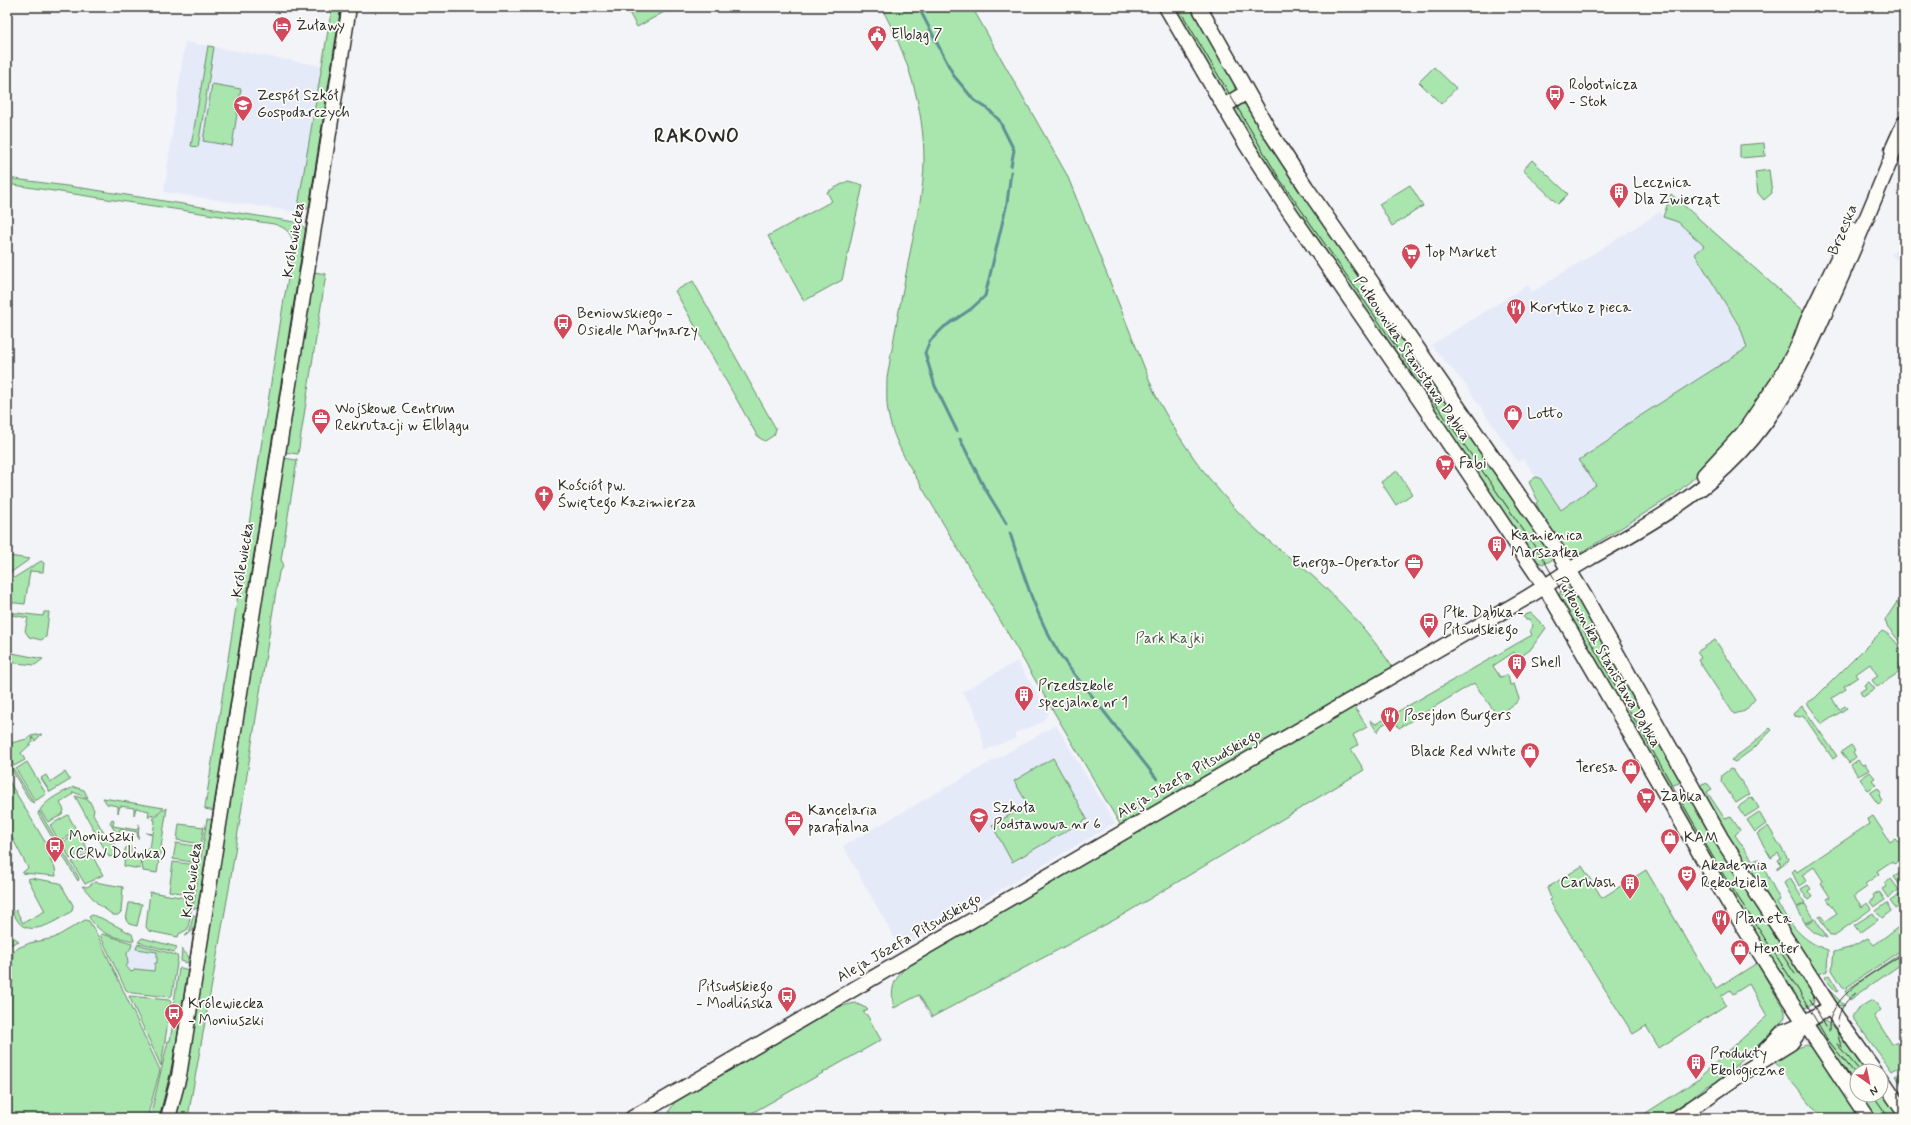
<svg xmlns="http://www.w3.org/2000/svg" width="1911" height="1125" viewBox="0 0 1911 1125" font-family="Mynerve,sans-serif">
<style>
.built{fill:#e5eaf9}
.green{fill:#a8e6ae;stroke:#6a886c}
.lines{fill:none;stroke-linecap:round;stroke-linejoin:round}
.stream{stroke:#5f9093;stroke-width:3}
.secondary-casing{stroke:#2b2b2b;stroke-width:17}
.secondary{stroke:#fdfcf7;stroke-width:14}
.tram{stroke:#2b2b2b;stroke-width:1}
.labels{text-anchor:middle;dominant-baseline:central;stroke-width:3.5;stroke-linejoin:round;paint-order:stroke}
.poi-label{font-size:15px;fill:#2b2b2b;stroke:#fdfcf7;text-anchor:start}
.street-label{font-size:15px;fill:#2b2b2b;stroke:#fdfcf7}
.park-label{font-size:15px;fill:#4a5a4c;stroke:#fdfcf7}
.district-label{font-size:19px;font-weight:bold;letter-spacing:1px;fill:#2b2b2b;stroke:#fdfcf7}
</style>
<rect width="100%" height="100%" fill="#f2f4f8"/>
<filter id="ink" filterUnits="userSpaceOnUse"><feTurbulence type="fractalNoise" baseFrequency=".025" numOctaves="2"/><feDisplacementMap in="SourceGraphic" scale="8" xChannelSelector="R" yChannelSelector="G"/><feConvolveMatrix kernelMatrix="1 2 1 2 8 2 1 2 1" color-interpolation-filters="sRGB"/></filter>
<g filter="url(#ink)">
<g class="built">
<polygon points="185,42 322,66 297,212 164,192"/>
<polygon points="1660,212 1663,217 1678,222 1704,246 1699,251 1730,313 1741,329 1747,348 1621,428 1608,441 1580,460 1596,485 1561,510 1540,478 1536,477 1523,459 1518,462 1465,384 1431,345 1528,285 1532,292"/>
<polygon points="1904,245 1904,268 1891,254"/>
<polygon points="1017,661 1049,713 1041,723 1015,733 1016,738 985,750 974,709 962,692"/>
<polygon points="1056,725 1115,823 908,944 899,942 895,939 843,846"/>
<polygon points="125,942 160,950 157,979 126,973"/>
</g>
<g class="green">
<polygon points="332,7 344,7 311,204 307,209 297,212"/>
<polygon points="626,7 664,7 666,11 637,27"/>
<path d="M881 7H972L1067 175 1155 394C1181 445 1218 495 1261 534 1276 548 1293 559 1308 572 1340 600 1370 633 1393 668L1121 826 930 501C915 474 893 444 888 412 886 401 887 389 887 378 894 336 902 294 910 253 916 222 924 191 924 160 924 106 907 54 881 7Z"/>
<polygon points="1172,7 1191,7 1233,79 1235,90 1227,95 1223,93"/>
<polygon points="208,46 214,47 198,147 191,146"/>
<polygon points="1434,67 1456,88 1441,104 1419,82"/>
<polygon points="212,84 241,89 232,146 203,141"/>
<polygon points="1243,104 1249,106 1553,554 1552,560 1544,564 1538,562 1434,413 1435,406 1387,339 1367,315 1275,181 1234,110"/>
<polygon points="1764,143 1765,156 1740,158 1740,145"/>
<polygon points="1532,160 1568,194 1558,204 1523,170"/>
<polygon points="1769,170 1772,193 1764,200 1758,193 1755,172"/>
<path d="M7 178 89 189 295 222 303 226 306 231 215 811 205 809V807L284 299 294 249C293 235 288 228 274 224L7 184Z"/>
<polygon points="848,181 863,185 842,280 804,301 768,236 832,201 827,192"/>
<polygon points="1410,185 1423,206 1392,226 1379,204"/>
<path d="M1671 194 1805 313 1798 325 1799 331 1781 372 1713 462 1674 495 1579 554C1575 556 1570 556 1566 553 1552 541 1544 519 1536 503L1538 501 1529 482 1536 477 1540 478 1561 510 1596 485 1579 460 1608 441 1621 428 1747 348 1741 329 1695 254 1704 246 1678 222 1663 217Z"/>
<polygon points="314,272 326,274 298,454 284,452"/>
<polygon points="693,281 776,429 774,435 765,441 758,437 675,291"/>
<polygon points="283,458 297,460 281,560 283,563 282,569 279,572 229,889 189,1111 187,1118 175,1118"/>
<polygon points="1397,471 1412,494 1396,505 1381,482"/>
<polygon points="9,556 30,559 7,575"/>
<polygon points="41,561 44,563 43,572 30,571 25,604 7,602 9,581"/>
<polygon points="1568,588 1573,589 1680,778 1679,783 1668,787 1559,600 1560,592"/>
<polygon points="1897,602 1904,616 1904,647 1887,626 1885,620"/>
<polygon points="7,612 43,616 44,612 49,612 46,637 41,640 29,637 25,631 28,618 7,614"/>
<polygon points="1531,613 1546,628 1530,650 1520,657 1517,656 1514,652 1493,666 1500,677 1508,675 1510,685 1514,684 1519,699 1516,703 1497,715 1474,683 1399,728 1393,719 1382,725 1377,732 1370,720 1376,724 1532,635 1530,631 1533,626 1529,619 1526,619 1522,616"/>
<path d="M1882 631C1893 635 1904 651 1904 662L1899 665 1904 669 1877 687 1872 680 1878 676 1870 664 1856 674 1858 677 1844 686 1846 689 1832 698 1839 710 1845 706 1847 708 1822 724 1807 703 1815 698Z"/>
<polygon points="1715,640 1755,699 1745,711 1734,714 1698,660 1701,658 1697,652"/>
<polygon points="7,652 43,659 35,665 7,662"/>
<polygon points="1869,682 1875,689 1863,697 1860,692 1866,688 1864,685"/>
<path d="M1354 706 1367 727 1353 735 1358 745 1351 749 1364 770 1116 919 932 1017 919 995 894 1008C890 990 893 980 906 967Z"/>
<polygon points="1802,706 1837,756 1833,759 1803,715 1800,717 1794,716 1793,714"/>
<polygon points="1770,728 1772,730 1753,749 1735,762 1731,760 1750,746"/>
<polygon points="42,734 35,741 32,737 33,742 21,753 25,760 14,766 7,753 7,744 27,739 31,736"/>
<polygon points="1851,745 1855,750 1853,752 1856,757 1849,763 1841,752"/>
<polygon points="7,758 34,803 30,801 7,762"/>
<polygon points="1053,758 1087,819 1012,862 992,825 1028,805 1014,781"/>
<polygon points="1858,760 1862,765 1865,764 1869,770 1858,776 1851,765"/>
<polygon points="27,762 46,794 35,801 16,769"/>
<polygon points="1730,769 1733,770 1750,794 1736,803 1721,781 1722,775"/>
<polygon points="65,772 70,780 50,792 41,778 46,775 50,782"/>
<polygon points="1870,772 1875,778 1872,780 1876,785 1868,790 1860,779"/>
<polygon points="7,778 54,857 50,860 55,868 56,876 22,873 28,868 7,828"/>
<path d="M1703 783 1708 784 1712 789 1707 792 1725 819 1731 817 1740 830 1735 835 1753 861 1759 859 1780 900 1777 902C1790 925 1803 942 1828 950L1827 971 1816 975 1746 868 1700 787Z"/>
<path d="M74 787 84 790 88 798 73 792 72 795 60 803 64 810 62 815 48 822 40 810C47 799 63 792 74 787Z"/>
<polygon points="1878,788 1881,793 1879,795 1882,801 1878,804 1870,793"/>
<polygon points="75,796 89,800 94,810 93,814 109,842 114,844 118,851 113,856 109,857"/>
<polygon points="1687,797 1690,797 1813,993 1814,1002 1806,1008 1802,1007 1732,899 1678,804 1679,801"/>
<polygon points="1752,797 1759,808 1745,817 1738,807"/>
<polygon points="103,798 164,808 154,816 150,815 150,817 148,817 149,811 136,808 134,815 134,808 120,806 118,813 118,806 107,804"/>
<polygon points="167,808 157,873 143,871 141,855 143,848 150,849 152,835 146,833 153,834 155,820 152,819"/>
<polygon points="39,811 79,878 78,881 38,814"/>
<polygon points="1759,812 1766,824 1755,832 1747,820"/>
<polygon points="68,815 77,831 59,841 50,825"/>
<polygon points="1873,816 1890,842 1895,839 1898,842 1904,838 1904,857 1894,864 1892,861 1877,871 1879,874 1865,884 1867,887 1854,896 1862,907 1867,903 1871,909 1835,935 1830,935 1819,917 1821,916 1825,921 1837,913 1827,899 1830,897 1821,883 1823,881 1814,867 1802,875 1806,881 1799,886 1792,872 1795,869 1797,872 1869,824 1867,819"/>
<polygon points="112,819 114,820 113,826 137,830 139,824 138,839 137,832 120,829 118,836 110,823"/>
<polygon points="207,819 213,820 199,909 193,908"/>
<polygon points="179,824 204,827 201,844 177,840"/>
<polygon points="1768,826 1788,859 1787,861 1777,869 1777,867 1781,865 1778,860 1781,858 1778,853 1771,858 1757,834"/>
<polygon points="78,833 88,850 70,859 62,843"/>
<polygon points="176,843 201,847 198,863 173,859"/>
<polygon points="129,845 131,847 131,853 141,855 140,869 124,866 125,849"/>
<polygon points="90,852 103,875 85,884 72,862"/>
<polygon points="173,862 198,865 193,895 169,891"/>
<polygon points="1582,866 1602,898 1646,870 1716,989 1757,963 1785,1011 1785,1017 1780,1025 1715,1084 1709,1084 1694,1096 1694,1102 1687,1106 1687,1101 1661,1118 1638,1118 1702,1077 1701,1076 1767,1016 1749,984 1733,994 1730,990 1721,996 1726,1005 1659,1048 1646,1026 1633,1034 1549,900 1551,898 1547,888"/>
<polygon points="1900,873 1901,876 1904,874 1904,887 1902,888 1894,877"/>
<path d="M31 878 60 883 73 905 72 911C61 918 39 933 25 927 19 925 16 918 13 913L16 910 23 923 45 911 28 879Z"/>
<polygon points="1790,878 1805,903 1797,907 1784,883"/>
<polygon points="1891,879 1899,890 1888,898 1882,889 1887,886 1885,883"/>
<polygon points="95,882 123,887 121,912 118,915 113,915 98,904 82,886 87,887"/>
<polygon points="1808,885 1811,889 1808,891 1812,897 1808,900 1801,889"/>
<polygon points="1879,891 1885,900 1874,907 1870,902 1875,898 1873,895"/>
<polygon points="150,892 193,899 188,929 179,934 178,937 149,931 146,927"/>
<polygon points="1901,894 1904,902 1895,908 1890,901"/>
<polygon points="129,903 142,904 137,926 129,924 126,920"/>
<polygon points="1887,903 1891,911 1882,918 1876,911"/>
<polygon points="1805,904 1814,918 1805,923 1797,908"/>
<polygon points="1873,913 1878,920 1860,933 1854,925"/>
<path d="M92 915 101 918 132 934 134 941C112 936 101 936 89 917Z"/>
<path d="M193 915 198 916C196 926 194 932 185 936L190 931Z"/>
<polygon points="1815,919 1827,938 1815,933 1805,924"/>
<polygon points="85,920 89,921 99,938 160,1070 147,1118 7,1118 7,957 10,956 13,959 13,950 30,943 54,938"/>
<polygon points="1904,923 1904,948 1844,989 1832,970 1834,952 1849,948 1868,938 1874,945"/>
<polygon points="7,933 19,941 7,946"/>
<polygon points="102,934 132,943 131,948 127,953 128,964 126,966 131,972 134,971 135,969 154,971 155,963 157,963 157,952 136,949 138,944 176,955 178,957 172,995 170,997 132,993 126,990 100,935"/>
<polygon points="142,938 177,947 176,950 174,952 138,942"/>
<polygon points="182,949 188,956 188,963 181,961"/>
<polygon points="1904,951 1904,962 1850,1000 1845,991"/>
<polygon points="181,968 189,970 173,1073 161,1118 150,1118 168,1041 170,1041 174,1016 172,1015 179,969"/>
<polygon points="1829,975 1839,991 1837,992 1824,978"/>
<polygon points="1823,984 1845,1006 1836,1005"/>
<polygon points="129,996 169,1000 171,1002 161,1066"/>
<polygon points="1872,1000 1875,1002 1881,1010 1874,1016 1892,1044 1899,1041 1904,1051 1904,1064 1892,1071 1852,1017 1857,1009"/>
<polygon points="855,1003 868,1009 863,1012 867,1015 881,1040 743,1118 671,1118 669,1111 675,1102 838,1007"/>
<path d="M1824 1021C1835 1024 1860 1060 1868 1071H1857V1092L1816 1031 1817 1025Z"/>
<polygon points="1807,1045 1813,1048 1863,1118 1822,1118 1775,1062 1797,1048"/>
<polygon points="1904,1071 1904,1088 1896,1076"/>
<polygon points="1881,1087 1902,1118 1875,1118 1859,1095 1881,1095"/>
</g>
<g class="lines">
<g class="stream">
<polyline points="919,8 954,76 974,100 988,109 999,120 1014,150 1011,166"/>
<polyline points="957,431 935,386 925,353 930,341 944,327 971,309 985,296 1007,203 1011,172"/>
<polyline points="960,439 984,487 1006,523"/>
<path d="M1010 533C1023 573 1036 617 1059 653 1069 669 1081 683 1093 697"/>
<polyline points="1098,704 1157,779"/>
</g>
<g class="secondary-casing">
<g id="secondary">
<polyline points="1166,7 1247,146 1287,208 1421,402 1545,587 1728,902 1788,998 1868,1118"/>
<polyline points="1199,7 1270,132 1306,187 1556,549 1584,595 1721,838 1838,1019 1875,1071"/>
<polyline points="1224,106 1247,92"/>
<polyline points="1892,150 1904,123"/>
<polyline points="1704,475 1743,433 1778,382 1799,344 1807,322 1852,229"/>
<polyline points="1759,1057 1783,1032 1806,1022 1830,1007"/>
<polyline points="1881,1078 1904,1112"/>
<polyline points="168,1118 179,1076 349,7"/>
<path d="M632 1118 1526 598C1548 585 1568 570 1590 558 1637 531 1687 504 1726 467 1772 424 1800 370 1825 313 1849 262 1870 209 1892 157L1896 142"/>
<polyline points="1677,1118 1746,1071 1791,1043 1806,1022"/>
</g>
</g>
<use href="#secondary" class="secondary"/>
<g class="tram">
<polyline points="1178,7 1279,178 1542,557 1721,871 1799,991 1827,1039 1857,1076"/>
<polyline points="1776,945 1795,974"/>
<polyline points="1810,999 1826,1027"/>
<path d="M1829 1031C1826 995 1878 971 1904 953"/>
<polyline points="1837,1044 1860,1071"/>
<path d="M1842 1047C1832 1027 1838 1005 1856 993"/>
<polyline points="1873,1095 1889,1118"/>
<polyline points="159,1118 170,1075 179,1028 342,7"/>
</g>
</g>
</g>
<defs>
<g id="hotel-pin" transform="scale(1)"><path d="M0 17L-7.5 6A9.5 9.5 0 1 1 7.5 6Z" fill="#d1495b" stroke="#fdfcf7"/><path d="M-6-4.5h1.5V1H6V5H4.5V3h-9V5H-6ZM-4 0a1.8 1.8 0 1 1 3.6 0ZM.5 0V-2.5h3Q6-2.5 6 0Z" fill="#fff"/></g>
<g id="civic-pin" transform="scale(1)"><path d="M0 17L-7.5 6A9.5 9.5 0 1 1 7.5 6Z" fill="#d1495b" stroke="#fdfcf7"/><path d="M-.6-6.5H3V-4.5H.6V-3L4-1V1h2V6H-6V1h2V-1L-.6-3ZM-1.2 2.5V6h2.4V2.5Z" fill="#fff"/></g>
<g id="bus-pin" transform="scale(1)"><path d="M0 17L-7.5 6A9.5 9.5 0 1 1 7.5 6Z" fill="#d1495b" stroke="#fdfcf7"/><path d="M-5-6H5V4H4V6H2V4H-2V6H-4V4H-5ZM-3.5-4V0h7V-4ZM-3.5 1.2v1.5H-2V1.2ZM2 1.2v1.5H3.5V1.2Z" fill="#fff"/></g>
<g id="school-pin" transform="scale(1)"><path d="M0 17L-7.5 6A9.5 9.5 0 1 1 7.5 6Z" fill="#d1495b" stroke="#fdfcf7"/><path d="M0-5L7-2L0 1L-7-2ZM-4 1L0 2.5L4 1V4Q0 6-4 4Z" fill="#fff"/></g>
<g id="building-pin" transform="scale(1)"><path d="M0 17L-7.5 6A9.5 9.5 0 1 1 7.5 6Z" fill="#d1495b" stroke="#fdfcf7"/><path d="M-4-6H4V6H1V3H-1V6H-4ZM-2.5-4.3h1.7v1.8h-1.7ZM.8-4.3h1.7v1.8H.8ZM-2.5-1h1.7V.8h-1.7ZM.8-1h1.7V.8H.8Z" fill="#fff"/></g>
<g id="supermarket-pin" transform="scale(1)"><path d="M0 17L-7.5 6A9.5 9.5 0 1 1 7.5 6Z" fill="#d1495b" stroke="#fdfcf7"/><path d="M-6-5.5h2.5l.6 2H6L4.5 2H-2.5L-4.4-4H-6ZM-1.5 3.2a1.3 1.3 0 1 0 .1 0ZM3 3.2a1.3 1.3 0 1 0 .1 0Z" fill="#fff"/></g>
<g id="restaurant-pin" transform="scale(1)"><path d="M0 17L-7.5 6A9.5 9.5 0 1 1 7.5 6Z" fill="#d1495b" stroke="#fdfcf7"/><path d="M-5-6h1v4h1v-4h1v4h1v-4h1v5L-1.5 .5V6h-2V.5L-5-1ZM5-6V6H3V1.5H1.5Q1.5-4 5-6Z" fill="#fff"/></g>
<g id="shop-pin" transform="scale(1)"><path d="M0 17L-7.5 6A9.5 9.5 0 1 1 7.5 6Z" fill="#d1495b" stroke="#fdfcf7"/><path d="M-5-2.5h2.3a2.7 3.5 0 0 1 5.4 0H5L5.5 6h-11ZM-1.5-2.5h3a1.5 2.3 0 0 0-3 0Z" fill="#fff"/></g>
<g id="office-pin" transform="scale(1)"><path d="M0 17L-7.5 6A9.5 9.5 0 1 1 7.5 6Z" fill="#d1495b" stroke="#fdfcf7"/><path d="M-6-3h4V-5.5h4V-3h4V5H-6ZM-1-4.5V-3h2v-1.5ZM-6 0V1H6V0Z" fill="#fff"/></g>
<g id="church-pin" transform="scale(1)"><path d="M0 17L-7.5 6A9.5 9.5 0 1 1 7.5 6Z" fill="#d1495b" stroke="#fdfcf7"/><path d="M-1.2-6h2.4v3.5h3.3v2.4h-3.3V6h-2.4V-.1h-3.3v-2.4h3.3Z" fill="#fff"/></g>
<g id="theatre-pin" transform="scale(1)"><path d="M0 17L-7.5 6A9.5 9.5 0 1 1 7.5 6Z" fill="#d1495b" stroke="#fdfcf7"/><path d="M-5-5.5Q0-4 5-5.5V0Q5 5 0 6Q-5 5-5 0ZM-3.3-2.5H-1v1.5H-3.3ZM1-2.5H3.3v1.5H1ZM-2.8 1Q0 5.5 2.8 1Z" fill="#fff"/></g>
</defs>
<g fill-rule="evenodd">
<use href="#hotel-pin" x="282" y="26"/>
<use href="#civic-pin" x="877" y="35"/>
<use href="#bus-pin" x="1555" y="94"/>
<use href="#school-pin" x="243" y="105"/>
<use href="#building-pin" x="1619" y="192"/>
<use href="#supermarket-pin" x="1411" y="253"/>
<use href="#restaurant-pin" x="1516" y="308"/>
<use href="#bus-pin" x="563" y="323"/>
<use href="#shop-pin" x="1513" y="414"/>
<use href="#office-pin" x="321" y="418"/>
<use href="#supermarket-pin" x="1445" y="464"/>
<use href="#church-pin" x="544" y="495"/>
<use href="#building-pin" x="1497" y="545"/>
<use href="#office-pin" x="1414" y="563"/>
<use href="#bus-pin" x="1429" y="622"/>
<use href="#building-pin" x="1517" y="663"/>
<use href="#building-pin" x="1024" y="695"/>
<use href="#restaurant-pin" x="1390" y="716"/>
<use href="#shop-pin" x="1530" y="752"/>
<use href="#shop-pin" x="1631" y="768"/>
<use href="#supermarket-pin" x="1646" y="797"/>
<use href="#school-pin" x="979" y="817"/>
<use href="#office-pin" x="794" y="820"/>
<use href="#shop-pin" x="1670" y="838"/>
<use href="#bus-pin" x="55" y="846"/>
<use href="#theatre-pin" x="1687" y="875"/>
<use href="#building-pin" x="1630" y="883"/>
<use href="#restaurant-pin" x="1721" y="919"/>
<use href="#shop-pin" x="1740" y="949"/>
<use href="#bus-pin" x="787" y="996"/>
<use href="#bus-pin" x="174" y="1013"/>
<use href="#building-pin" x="1696" y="1063"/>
</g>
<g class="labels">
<g class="poi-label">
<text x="296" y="26">Żuławy</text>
<text x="891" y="35">Elbląg 7</text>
<text x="1569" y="85">Robotnicza<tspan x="1569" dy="17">- Stok</tspan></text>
<text x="257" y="96">Zespół Szkół<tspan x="257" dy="17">Gospodarczych</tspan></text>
<text x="1633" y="183">Lecznica<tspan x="1633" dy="17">Dla Zwierząt</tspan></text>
<text x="1425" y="253">Top Market</text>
<text x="1530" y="308">Korytko z pieca</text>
<text x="577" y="314">Beniowskiego -<tspan x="577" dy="17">Osiedle Marynarzy</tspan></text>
<text x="335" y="409">Wojskowe Centrum<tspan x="335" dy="17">Rekrutacji w Elblągu</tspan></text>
<text x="1527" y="414">Lotto</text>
<text x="1459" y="464">Fabi</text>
<text x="558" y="486">Kościół pw.<tspan x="558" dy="17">Świętego Kazimierza</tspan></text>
<text x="1511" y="536">Kamienica<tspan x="1511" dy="17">Marszałka</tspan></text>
<text x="1400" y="563" text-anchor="end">Energa-Operator</text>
<text x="1443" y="613">Płk. Dąbka -<tspan x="1443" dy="17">Piłsudskiego</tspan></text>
<text x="1531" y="663">Shell</text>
<text x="1038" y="686">Przedszkole<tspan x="1038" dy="17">specjalne nr 1</tspan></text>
<text x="1404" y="716">Posejdon Burgers</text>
<text x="1516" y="752" text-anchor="end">Black Red White</text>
<text x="1617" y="768" text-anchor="end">Teresa</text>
<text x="1660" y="797">Żabka</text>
<text x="993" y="808">Szkoła<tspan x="993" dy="17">Podstawowa nr 6</tspan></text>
<text x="808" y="811">Kancelaria<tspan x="808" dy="17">parafialna</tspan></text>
<text x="69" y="837">Moniuszki<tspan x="69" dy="17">(CRW Dolinka)</tspan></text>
<text x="1684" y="838">KAM</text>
<text x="1701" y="866">Akademia<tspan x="1701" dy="17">Rękodziela</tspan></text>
<text x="1616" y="883" text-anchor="end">CarWash</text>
<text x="1735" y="919">Planeta</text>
<text x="1754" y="949">Henter</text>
<text x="773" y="987" text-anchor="end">Piłsudskiego<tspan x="773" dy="17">- Modlińska</tspan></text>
<text x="188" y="1004">Królewiecka<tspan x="188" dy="17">- Moniuszki</tspan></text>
<text x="1710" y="1054">Produkty<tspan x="1710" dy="17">Ekologiczne</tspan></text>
</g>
<g class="street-label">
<text transform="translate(1843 230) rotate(-67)">Brzeska</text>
<text transform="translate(294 240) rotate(-81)">Królewiecka</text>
<text transform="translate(1412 359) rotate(56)">Pułkownika Stanisława Dąbka</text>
<text transform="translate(243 560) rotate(-81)">Królewiecka</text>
<text transform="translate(1608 662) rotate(60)">Pułkownika Stanisława Dąbka</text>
<text transform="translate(1189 774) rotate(-30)">Aleja Józefa Piłsudskiego</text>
<text transform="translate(192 880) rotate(-82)">Królewiecka</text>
<text transform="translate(909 938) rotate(-30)">Aleja Józefa Piłsudskiego</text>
</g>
<g class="park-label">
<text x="1170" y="639">Park Kajki</text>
</g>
<g class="district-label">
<text x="697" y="136">RAKOWO</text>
</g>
</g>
<rect width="1911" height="1125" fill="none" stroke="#fdfcf7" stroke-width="24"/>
<rect x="12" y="12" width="1887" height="1101" fill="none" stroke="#2b2b2b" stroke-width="1.5" filter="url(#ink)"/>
<g transform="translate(1869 1083) rotate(147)"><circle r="19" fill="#fdfcf7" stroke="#a9a8a5"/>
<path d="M0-3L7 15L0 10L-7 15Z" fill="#d1495b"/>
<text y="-6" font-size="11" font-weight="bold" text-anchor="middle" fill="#2b2b2b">N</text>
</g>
</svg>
